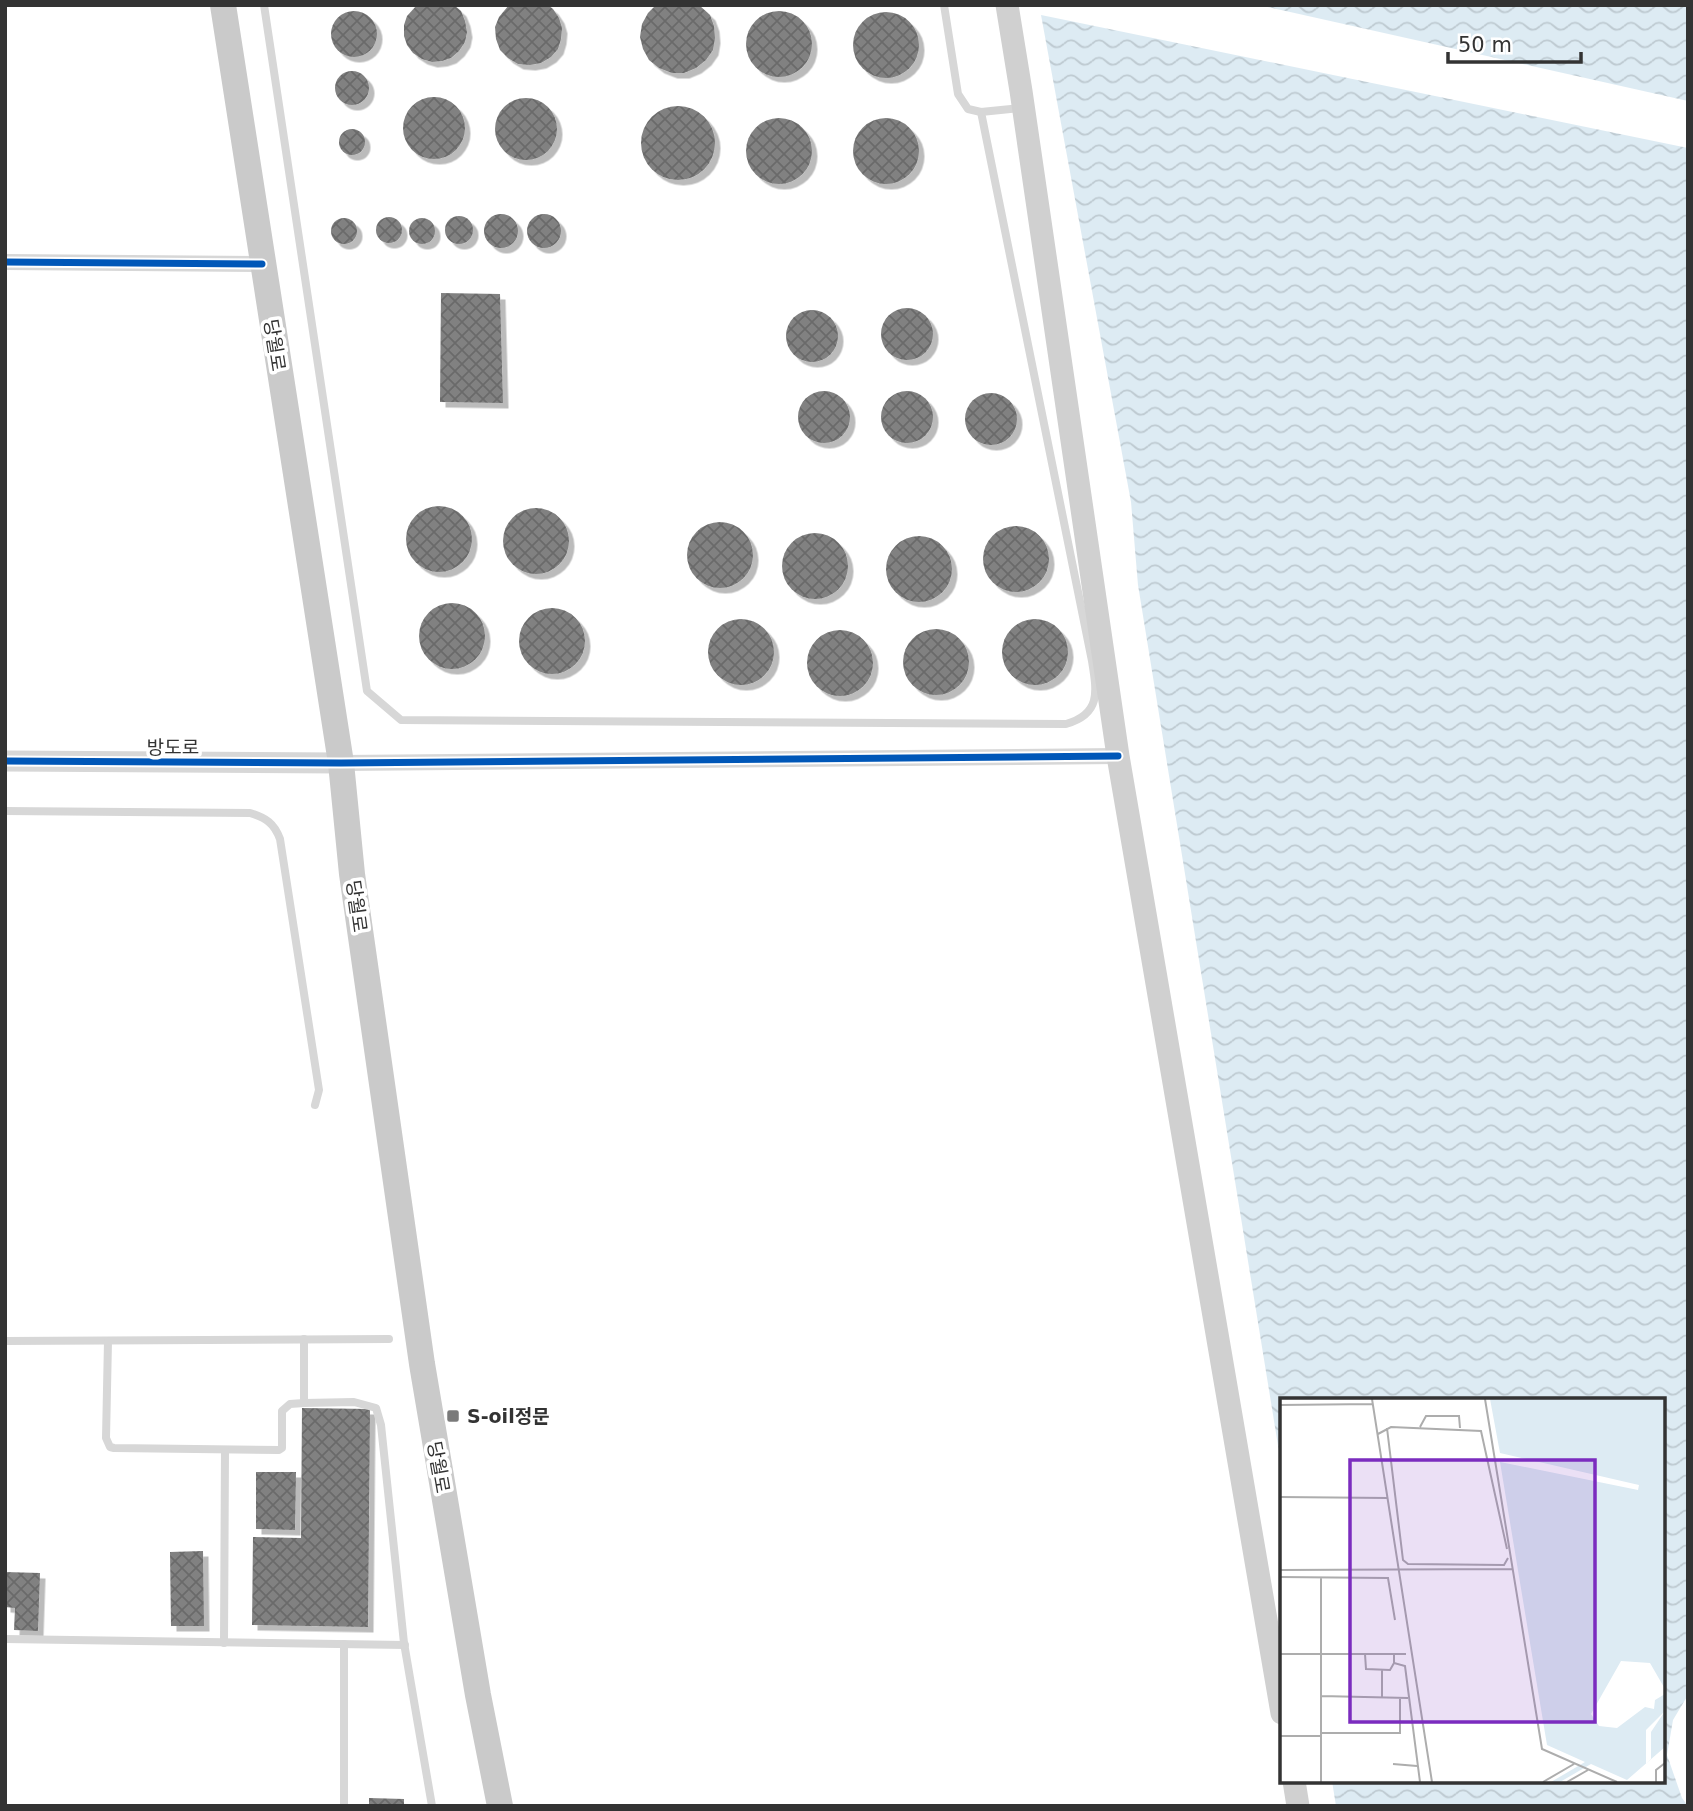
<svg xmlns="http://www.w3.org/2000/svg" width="1693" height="1811" viewBox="0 0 1693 1811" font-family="'DejaVu Sans','Noto Sans KR',sans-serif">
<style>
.water{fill:url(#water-waves)}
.building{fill:url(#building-cross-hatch);filter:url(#shadow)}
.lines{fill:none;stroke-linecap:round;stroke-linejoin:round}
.service{stroke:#d7d7d7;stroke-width:8}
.minor{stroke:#d7d7d7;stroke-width:16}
.tertiary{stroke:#d7d7d7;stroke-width:21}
.secondary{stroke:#d0d0d0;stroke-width:23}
.primary{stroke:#cacaca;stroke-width:26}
.cycleway-casing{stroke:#fff;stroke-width:11}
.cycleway{stroke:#0057b8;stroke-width:7}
.poi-dot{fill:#7a7a7a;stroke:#fff;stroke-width:2.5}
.labels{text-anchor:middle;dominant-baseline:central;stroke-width:7;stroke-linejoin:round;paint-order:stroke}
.street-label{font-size:19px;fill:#333;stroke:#fff}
.poi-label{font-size:19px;font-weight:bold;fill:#333;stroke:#fff;text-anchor:start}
.inset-road{fill:none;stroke:#adadad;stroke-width:2}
.view{fill:#7b2cbf;fill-opacity:0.15;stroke:#7b2cbf;stroke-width:3.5}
.inset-edge{fill:none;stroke:#333;stroke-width:3.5}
</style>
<defs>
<pattern id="water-waves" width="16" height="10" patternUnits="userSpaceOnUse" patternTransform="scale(1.75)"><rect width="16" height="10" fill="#ddebf3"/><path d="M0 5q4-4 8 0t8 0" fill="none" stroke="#becad1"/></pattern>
<pattern id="building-cross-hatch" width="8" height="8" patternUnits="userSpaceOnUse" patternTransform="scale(1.75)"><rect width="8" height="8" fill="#818181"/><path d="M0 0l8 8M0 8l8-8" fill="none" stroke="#6a6a6a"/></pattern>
<filter id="shadow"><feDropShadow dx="5.5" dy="5.5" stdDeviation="0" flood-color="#0004"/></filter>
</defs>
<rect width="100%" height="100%" fill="#fff"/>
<g class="water">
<polygon points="1259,5 1688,5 1688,101"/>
<polygon points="1041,15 1688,148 1688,1695 1673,1720 1667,1755 1682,1798 1688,1806 1336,1806 1332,1781 1663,1781 1663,1400 1282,1400 1282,1470 1138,585 1131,502"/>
</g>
<g class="building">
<polygon points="417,5 454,5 461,11 465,21 467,32 465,42 459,51 451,58 442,61 432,62 422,59 413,53 407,45 404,36 404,25 407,16"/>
<polygon points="509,5 548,5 553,9 559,18 562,28 561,39 558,49 551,57 541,63 530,65 518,64 508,58 500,50 496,39 495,27 499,17"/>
<polygon points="656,5 699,5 710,15 714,26 715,38 713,50 706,60 696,68 684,73 672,73 659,68 649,60 643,49 640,37 642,24 648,13"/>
<circle cx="779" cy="44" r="33"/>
<circle cx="354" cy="34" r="23"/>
<circle cx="886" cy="45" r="33"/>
<circle cx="352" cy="88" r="17"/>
<circle cx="434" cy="128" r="31"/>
<circle cx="526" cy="129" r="31"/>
<circle cx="678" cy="143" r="37"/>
<circle cx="886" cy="151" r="33"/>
<circle cx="779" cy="151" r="33"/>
<circle cx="352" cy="142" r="13"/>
<circle cx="501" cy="231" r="17"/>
<circle cx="544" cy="231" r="17"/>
<circle cx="459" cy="230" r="14"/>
<circle cx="389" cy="230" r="13"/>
<circle cx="422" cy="231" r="13"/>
<circle cx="344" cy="231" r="13"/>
<polygon points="441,293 500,294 503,403 440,402"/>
<circle cx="907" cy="334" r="26"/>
<circle cx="812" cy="336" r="26"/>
<circle cx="907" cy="417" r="26"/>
<circle cx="824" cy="417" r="26"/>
<circle cx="991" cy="419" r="26"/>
<circle cx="439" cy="539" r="33"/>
<circle cx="536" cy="541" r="33"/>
<circle cx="720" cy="555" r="33"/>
<circle cx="1016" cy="559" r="33"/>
<circle cx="815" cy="566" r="33"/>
<circle cx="919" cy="569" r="33"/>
<circle cx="452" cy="636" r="33"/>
<circle cx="552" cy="641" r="33"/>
<circle cx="741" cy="652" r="33"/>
<circle cx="1035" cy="652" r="33"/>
<circle cx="936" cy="662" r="33"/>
<circle cx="840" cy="663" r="33"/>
<polygon points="302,1408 370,1409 368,1627 252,1625 253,1537 301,1538"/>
<polygon points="256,1472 296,1472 295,1530 256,1529"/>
<polygon points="203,1551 204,1626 171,1626 170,1552"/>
<polygon points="5,1572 40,1573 38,1631 14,1630 15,1608 5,1607"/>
<polygon points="369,1798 404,1799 404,1806 369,1806"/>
</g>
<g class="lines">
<g class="service">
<path d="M264 5 367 691 401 720 1066 724C1101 714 1097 692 1092 661L981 112"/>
<polyline points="944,5 958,94 968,109 981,112 1021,108"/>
<path d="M5 811 250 813C266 818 274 823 280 839L319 1090 315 1105"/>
<polyline points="304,1339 304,1403 354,1402 376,1408 381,1425 404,1643 432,1806"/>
<polyline points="5,1341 389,1339"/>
<polyline points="108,1341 106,1438 110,1447 114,1448 279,1450 282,1448 282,1411 290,1404 304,1403"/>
<polyline points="5,1639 405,1645"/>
<polyline points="224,1643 225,1450"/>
<polyline points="344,1644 344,1806"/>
</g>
<g class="minor">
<polyline points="5,262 262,264"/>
<polyline points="341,763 1118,756"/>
</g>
<polyline class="tertiary" points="5,761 341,763"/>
<g class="secondary">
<polyline points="1007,5 1021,91 1118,756 1282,1713"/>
<polyline points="1294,1781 1298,1806"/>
</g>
<polyline class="primary" points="223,5 341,763 352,874 422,1364 478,1695 500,1806"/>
<g class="cycleway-casing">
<g id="cycleway">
<polyline points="5,262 262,264"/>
<polyline points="5,761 341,763 1118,756"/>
</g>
</g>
<use href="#cycleway" class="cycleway"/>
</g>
<rect class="poi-dot" x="446" y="1409" width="14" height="14" rx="3.5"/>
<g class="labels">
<g class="street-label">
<text transform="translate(275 345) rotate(81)">당월로</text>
<text x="173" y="747">방도로</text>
<text transform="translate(357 906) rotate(82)">당월로</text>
<text transform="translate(439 1467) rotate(80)">당월로</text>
</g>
<g class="poi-label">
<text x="467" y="1416">S-oil정문</text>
</g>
</g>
<g transform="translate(1280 1398)">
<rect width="385" height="385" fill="#fff"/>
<path d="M210 1H385V291L370 265 341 263 311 316 319 328 337 330 365 309 374 311 375 302 385 296V349L347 382 311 366 280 384H271L305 364 267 347 220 64 358 92 359 87 220 55Z" fill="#ddebf3"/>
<path d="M385 313 371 334V361L366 366V332Z" fill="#fff"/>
<path class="inset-road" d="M92 1 152 384M205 1 262 351 337 384M0 7 93 6M140 29 146 18H179L180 30M107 30 123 162 128 166 224 167 228 160M98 36 111 29 201 33 227 151M0 99 108 100M0 172 232 171M0 179 108 180 115 222M0 256H126M41 256V179M85 256 86 271 110 272 114 265M114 256V265L125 268 140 384M41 298 128 300M102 300V272M41 335H120V300M0 338H41M113 366 137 368M41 384V256M263 384 294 366M287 384 308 372M376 384V372L385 365"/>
<path class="view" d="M70 62H315V324H70Z"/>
<rect width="385" height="385" class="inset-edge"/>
</g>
<rect width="1693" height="1811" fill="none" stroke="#333333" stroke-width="14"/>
<path d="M1448 52v10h133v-10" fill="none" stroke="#333333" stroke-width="3.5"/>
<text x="1458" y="52" font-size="21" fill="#333333" stroke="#ffffff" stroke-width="5" paint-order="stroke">50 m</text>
</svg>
